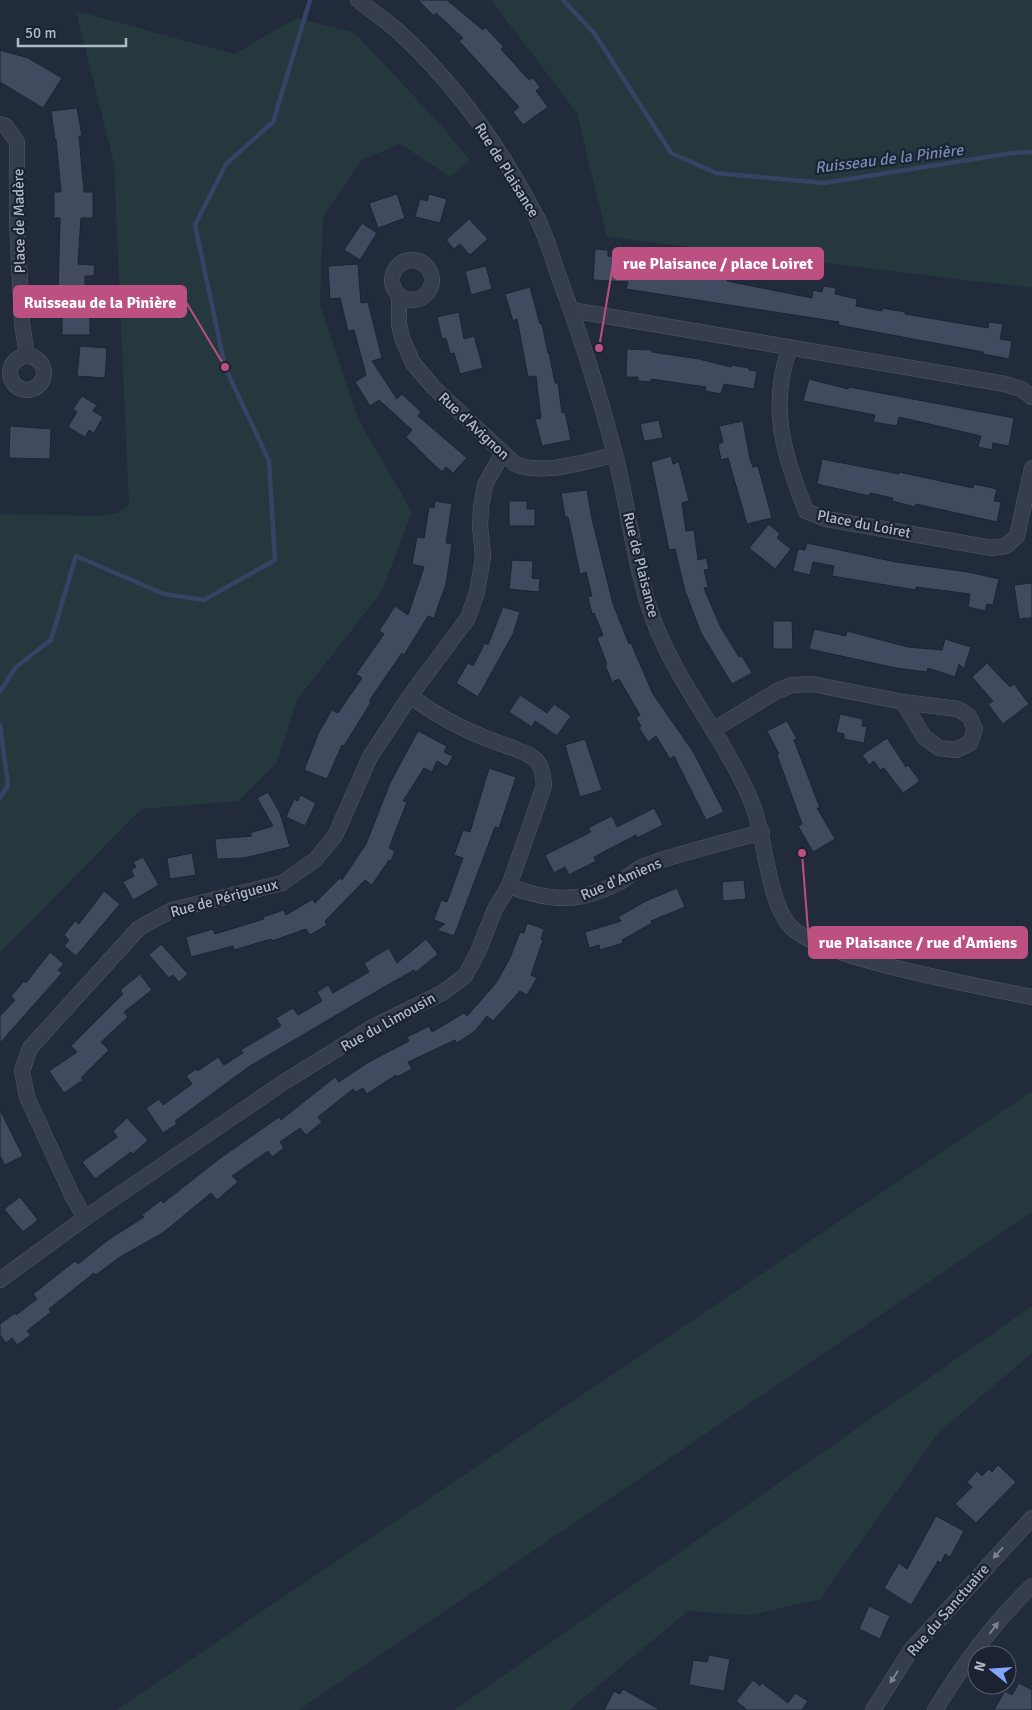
<svg xmlns="http://www.w3.org/2000/svg" width="1032" height="1710" viewBox="0 0 1032 1710" font-family="Signika,sans-serif">
<style>
.green{fill:#24383d}
.lines{fill:none;stroke-linecap:round;stroke-linejoin:round}
.stream{stroke:#354464;stroke-width:4.5}
.building{fill:#414a5f;stroke:#1d2433}
.minor-casing{stroke:#515867;stroke-width:16}
.minor{stroke:#363d4c;stroke-width:15}
.oneway{fill:#7a8190}
.labels{text-anchor:middle;dominant-baseline:central;stroke-width:4.5;stroke-linejoin:round;paint-order:stroke}
.street-label{font-size:15px;fill:#b1b8c8;stroke:#1b2231}
.water-label{font-size:16px;font-style:italic;fill:#788bb2;stroke:#1b2231}
.leader{fill:none;stroke:#bc5081;stroke-width:2}
.callout-dot{fill:#bc5081;stroke:#1b2231;stroke-width:2}
.callout{fill:#bc5081;stroke:#bc5081;stroke-width:2}
.callout-label{font-size:16px;text-anchor:middle;font-weight:bold;fill:#fff}
</style>
<rect width="100%" height="100%" fill="#222b3c"/>
<g class="green">
<polygon points="491,0 1032,0 1032,288 607,237 577,113"/>
<polygon points="76,11 234,54 297,18 355,33 438,122 470,160 450,177 400,144 362,160 323,216 320,305 358,419 412,512 382,591 297,700 277,762 238,801 141,809 0,953 0,514 100,516 118,513 129,505 114,163"/>
<polygon points="1032,1091 1032,1212 299,1710 116,1710"/>
<polygon points="1032,1306 1032,1353 938,1433 820,1599 751,1615 688,1611 569,1710 454,1710"/>
</g>
<g class="lines">
<g class="stream">
<polyline points="563,0 595,34 671,153 716,173 824,183 1012,153 1032,152"/>
<polyline points="0,691 16,667 51,640 76,556 164,594 204,600 275,560 269,461 225,367 195,225 226,164 273,122 310,0"/>
<polyline points="0,725 8,785 0,798"/>
</g>
</g>
<g class="building">
<polygon points="418,0 447,0 483,30 485,27 504,47 501,49 529,80 533,78 540,87 536,91 548,107 523,125 513,112 519,107 459,41 463,38 436,13 434,16"/>
<polygon points="0,50 28,58 62,78 43,108 0,82"/>
<polygon points="77,108 82,136 79,136 84,192 93,192 93,218 81,218 78,264 95,265 94,276 85,276 85,286 79,286 78,309 90,309 90,335 62,335 62,293 58,293 60,218 54,218 54,192 61,192 56,139 55,140 51,111"/>
<polygon points="397,194 405,218 378,228 369,203"/>
<polygon points="429,194 447,199 440,223 415,217 420,199 427,201"/>
<polygon points="469,219 488,239 470,255 460,244 454,249 446,240"/>
<polygon points="362,223 377,233 360,260 344,250"/>
<polygon points="595,249 608,250 608,256 623,257 623,262 667,269 668,266 685,269 684,273 710,278 712,268 729,271 727,281 812,298 813,290 822,292 823,286 836,288 835,294 857,299 856,306 882,311 882,308 905,312 905,314 988,328 989,322 1003,324 1000,339 1012,341 1009,359 983,354 983,352 838,325 839,322 626,289 628,282 593,280"/>
<polygon points="358,264 361,303 368,302 382,358 372,361 397,399 402,394 421,412 418,416 467,458 453,473 446,467 442,472 431,462 406,437 412,430 379,400 370,406 355,382 366,375 354,330 348,331 340,298 330,299 328,266"/>
<polygon points="486,266 492,289 471,295 465,271"/>
<polygon points="530,287 540,324 542,324 548,353 549,353 555,383 558,383 562,413 565,412 571,440 542,446 535,419 541,418 536,376 528,377 517,319 513,321 505,294"/>
<polygon points="459,312 464,339 474,336 483,368 460,374 454,353 450,354 446,338 442,339 437,317"/>
<polygon points="80,346 107,348 105,378 77,376"/>
<polygon points="627,349 652,350 652,352 699,359 731,367 731,365 749,368 749,370 757,371 754,389 724,384 721,394 705,391 706,387 651,379 651,382 638,381 638,377 626,377"/>
<polygon points="809,379 848,389 849,387 1014,418 1009,446 993,443 992,450 978,447 981,436 899,417 897,426 873,422 875,415 803,401"/>
<polygon points="82,396 97,405 93,411 103,417 94,433 89,430 85,437 68,427 77,412 73,409"/>
<polygon points="659,420 663,438 644,441 640,424"/>
<polygon points="743,421 750,459 753,467 758,466 772,518 747,524 728,458 721,460 718,445 723,442 719,426"/>
<polygon points="10,426 51,429 50,459 9,458"/>
<polygon points="671,456 673,464 679,462 689,501 682,503 686,531 694,530 698,560 706,558 709,569 704,570 708,587 704,588 720,626 739,657 742,656 752,673 732,684 701,633 685,591 675,549 669,550 651,462"/>
<polygon points="822,459 899,474 899,472 973,488 974,484 997,489 994,501 1001,502 997,522 916,504 915,507 892,501 893,498 870,493 869,496 817,484"/>
<polygon points="587,490 592,519 613,604 629,644 631,643 653,694 694,753 724,812 706,820 674,756 670,759 656,736 648,742 639,728 641,726 636,718 640,715 619,679 612,682 605,665 607,664 597,638 603,635 594,613 592,614 588,597 592,596 586,572 580,574 568,517 565,517 561,493"/>
<polygon points="435,501 452,504 446,543 452,544 446,584 434,618 428,616 404,655 402,653 369,701 371,702 344,746 342,745 327,779 304,770 319,732 332,710 338,713 362,678 356,674 384,634 379,631 395,606 408,615 424,567 412,564 417,537 424,538 429,507 434,508"/>
<polygon points="509,501 527,501 527,509 535,509 535,526 509,526"/>
<polygon points="769,524 780,534 777,538 791,549 775,569 749,548"/>
<polygon points="807,543 896,562 968,572 999,579 993,605 987,604 985,611 968,607 970,594 916,587 916,590 832,576 834,566 813,562 810,575 793,571 798,549 805,550"/>
<polygon points="512,560 533,561 532,578 540,579 539,592 509,589"/>
<polygon points="1032,583 1032,618 1019,619 1014,585"/>
<polygon points="503,607 520,612 513,634 478,697 456,683 468,663 473,666 485,643 488,645"/>
<polygon points="773,621 792,621 793,649 773,649"/>
<polygon points="814,629 846,636 847,631 908,647 942,650 945,639 971,647 964,669 959,664 955,677 928,668 927,672 896,668 809,649"/>
<polygon points="987,663 1010,687 1014,684 1029,704 1003,724 988,704 993,701 972,677"/>
<polygon points="520,695 547,713 554,704 571,716 557,736 535,721 532,727 509,712"/>
<polygon points="840,714 863,719 862,726 867,727 864,743 844,739 844,734 836,732"/>
<polygon points="787,721 797,739 794,740 820,808 817,808 835,839 813,852 798,826 802,824 777,755 779,754 767,731"/>
<polygon points="418,731 447,746 444,752 453,756 447,767 437,761 432,772 424,768 403,801 407,802 389,848 395,851 391,861 389,860 372,885 365,880 325,921 327,925 310,935 306,929 272,941 271,939 234,950 233,946 191,957 186,937 213,929 215,934 264,919 263,917 284,910 286,915 313,899 315,903 340,878 342,880 366,844 390,783"/>
<polygon points="887,738 906,767 908,765 920,781 903,793 884,768 880,770 874,761 869,765 862,755"/>
<polygon points="585,739 602,790 580,797 565,745"/>
<polygon points="489,768 516,777 499,828 495,827 454,936 437,930 445,924 434,920 441,900 447,902 463,858 454,855 463,830 470,832"/>
<polygon points="268,792 280,813 290,847 244,858 217,859 215,839 252,836 250,833 273,826 257,798"/>
<polygon points="300,795 316,803 305,826 286,817 294,799 298,801"/>
<polygon points="654,808 663,825 637,838 636,835 594,857 596,861 569,875 565,867 554,873 545,855 591,832 588,828 612,816 617,827"/>
<polygon points="192,853 196,875 170,879 167,858"/>
<polygon points="143,857 159,885 133,900 123,882 134,876 131,870 136,867 133,862"/>
<polygon points="744,880 746,899 723,901 722,882"/>
<polygon points="677,888 685,907 651,921 652,923 622,940 623,943 600,950 599,945 589,948 585,932 621,921 618,917 646,901"/>
<polygon points="104,891 120,904 76,956 64,946 69,940 64,935 75,921 79,924"/>
<polygon points="527,923 544,929 541,939 543,940 531,975 537,978 527,995 520,991 493,1021 487,1016 475,1031 457,1043 455,1040 408,1062 412,1069 397,1077 396,1075 367,1094 363,1088 356,1092 353,1089 318,1117 322,1122 306,1135 300,1128 280,1142 284,1148 272,1157 268,1151 232,1176 238,1182 217,1200 211,1193 164,1232 120,1257 96,1275 94,1273 49,1309 51,1312 27,1331 31,1335 17,1345 12,1338 6,1343 0,1335 0,1324 15,1313 16,1315 37,1299 33,1294 75,1261 78,1264 108,1240 144,1217 142,1215 161,1200 163,1203 219,1159 279,1117 281,1120 335,1077 339,1082 367,1063 409,1041 407,1037 429,1026 432,1032 464,1013 467,1016 496,983 510,958 520,932 524,933"/>
<polygon points="426,939 438,954 416,972 414,970 379,990 250,1066 175,1121 177,1124 163,1133 146,1108 159,1099 163,1105 192,1084 186,1076 196,1069 198,1071 218,1057 224,1065 243,1053 241,1050 281,1026 276,1018 293,1008 298,1015 322,1001 317,992 328,985 333,993 369,972 364,963 389,948 397,963"/>
<polygon points="161,944 188,974 179,982 173,975 169,978 149,955"/>
<polygon points="50,952 64,964 58,970 62,973 0,1043 0,1016 15,1000 11,996 24,981 26,983"/>
<polygon points="140,974 152,990 124,1012 128,1017 101,1042 109,1050 81,1078 83,1080 64,1093 49,1071 77,1052 71,1046 123,994 120,990"/>
<polygon points="0,1110 23,1156 5,1165 0,1156"/>
<polygon points="127,1118 148,1140 133,1154 131,1152 95,1179 82,1162 117,1137 113,1131"/>
<polygon points="20,1197 38,1220 23,1232 4,1209"/>
<polygon points="998,1465 1016,1482 976,1523 955,1504 972,1487 967,1482 977,1471 982,1476 989,1469 992,1472"/>
<polygon points="936,1516 964,1531 950,1557 945,1554 941,1563 938,1561 911,1605 884,1588 899,1563 907,1569"/>
<polygon points="869,1606 890,1616 880,1639 859,1629"/>
<polygon points="709,1655 730,1659 724,1691 689,1685 693,1660 707,1662"/>
<polygon points="753,1680 760,1686 762,1683 788,1703 795,1693 808,1701 802,1710 747,1710 736,1701"/>
<polygon points="1019,1683 1032,1690 1032,1710 994,1710 1005,1691 1012,1695"/>
<polygon points="623,1689 660,1710 604,1710 614,1691 620,1694"/>
</g>
<g class="lines">
<g class="minor-casing">
<g id="minor">
<path d="M358 0C371 11 386 20 399 32 454 83 500 147 535 214 545 232 551 254 558 274 580 333 599 393 615 454 628 505 633 558 649 607 671 677 724 735 752 803 766 838 767 900 790 926 817 958 985 987 1032 997"/>
<polyline points="0,124 6,126 17,142 17,222 22,323 27,356"/>
<circle cx="412" cy="280" r="20"/>
<path d="M399 296V324L402 338 413 363 434 388 515 464C545 476 584 461 615 455"/>
<polyline points="571,310 1005,384 1021,389 1032,397"/>
<path d="M790 347C768 408 784 454 806 511L826 519 992 548 1006 546 1017 536 1032 468"/>
<circle cx="27" cy="373" r="17"/>
<polyline points="713,730 777,691 792,685 812,684 903,702 924,737 939,748 956,750 970,743 975,729 969,716 958,709 903,702"/>
<path d="M509 886C550 901 578 904 618 883 627 878 635 870 644 866 682 852 723 843 762 832"/>
<polyline points="85,1218 72,1195 27,1097 22,1071 30,1048 139,928 172,910 282,883 315,860 335,836 370,757 410,696 468,618 477,592 483,557 480,525 481,507 485,485 502,454"/>
<path d="M0 1280 85 1218 284 1082 371 1028 442 993 465 976 478 952 495 909 509 886 544 786C543 779 543 770 539 764 534 755 522 752 513 748 472 734 446 722 410 696"/>
<polyline points="873,1710 911,1650 1032,1518"/>
<path d="M935 1710C962 1666 994 1622 1032 1586"/>
</g>
</g>
<use href="#minor" class="minor"/>
</g>
<defs><path id="oneway-solid" d="M-6-.8H1V-3.2L6.5 0L1 3.2V.8H-6Z" transform="scale(1.25)"/></defs>
<g class="oneway">
<use href="#oneway-solid" transform="translate(998 1553) rotate(132)"/>
<use href="#oneway-solid" transform="translate(994 1628) rotate(-52)"/>
<use href="#oneway-solid" transform="translate(894 1677) rotate(123)"/>
</g>
<g class="labels">
<g class="street-label">
<text transform="translate(507 170) rotate(58)">Rue de Plaisance</text>
<text transform="translate(19 221) rotate(-91)">Place de Madère</text>
<text transform="translate(474 426) rotate(43)">Rue d'Avignon</text>
<text transform="translate(864 524) rotate(11)">Place du Loiret</text>
<text transform="translate(641 565) rotate(76)">Rue de Plaisance</text>
<text transform="translate(621 879) rotate(-23)">Rue d'Amiens</text>
<text transform="translate(224 898) rotate(-15)">Rue de Périgueux</text>
<text transform="translate(388 1022) rotate(-29)">Rue du Limousin</text>
<text transform="translate(948 1610) rotate(-49)">Rue du Sanctuaire</text>
</g>
<g class="water-label">
<text transform="translate(889 159) rotate(-7)">Ruisseau de la Pinière</text>
</g>
</g>
<path class="leader" d="M599 348L613 264M225 367L186 302M802 853L809 943"/>
<g class="callout-dot">
<circle cx="599" cy="348" r="5"/>
<circle cx="225" cy="367" r="5"/>
<circle cx="802" cy="853" r="5"/>
</g>
<g class="callout">
<rect x="613" y="248" width="210" height="31" rx="5"/>
<rect x="14" y="286" width="172" height="31" rx="5"/>
<rect x="809" y="927" width="218" height="31" rx="5"/>
</g>
<g class="callout-label">
<text x="718" y="269">rue Plaisance / place Loiret</text>
<text x="100" y="308">Ruisseau de la Pinière</text>
<text x="918" y="948">rue Plaisance / rue d'Amiens</text>
</g>
<g transform="translate(992 1670) rotate(287)"><circle r="24" fill="#1b2231" stroke="#575e6d"/>
<path d="M0-4L9 19L0 12L-9 19Z" fill="#83a7fc"/>
<text y="-8" font-size="14" font-weight="bold" text-anchor="middle" fill="#b1b8c8">N</text>
</g>
<path d="M18 38v8h108v-8" fill="none" stroke="#b1b8c8" stroke-width="2.5"/>
<text x="25" y="38" font-size="15" fill="#b1b8c8" stroke="#1b2231" stroke-width="4" paint-order="stroke">50 m</text>
</svg>
